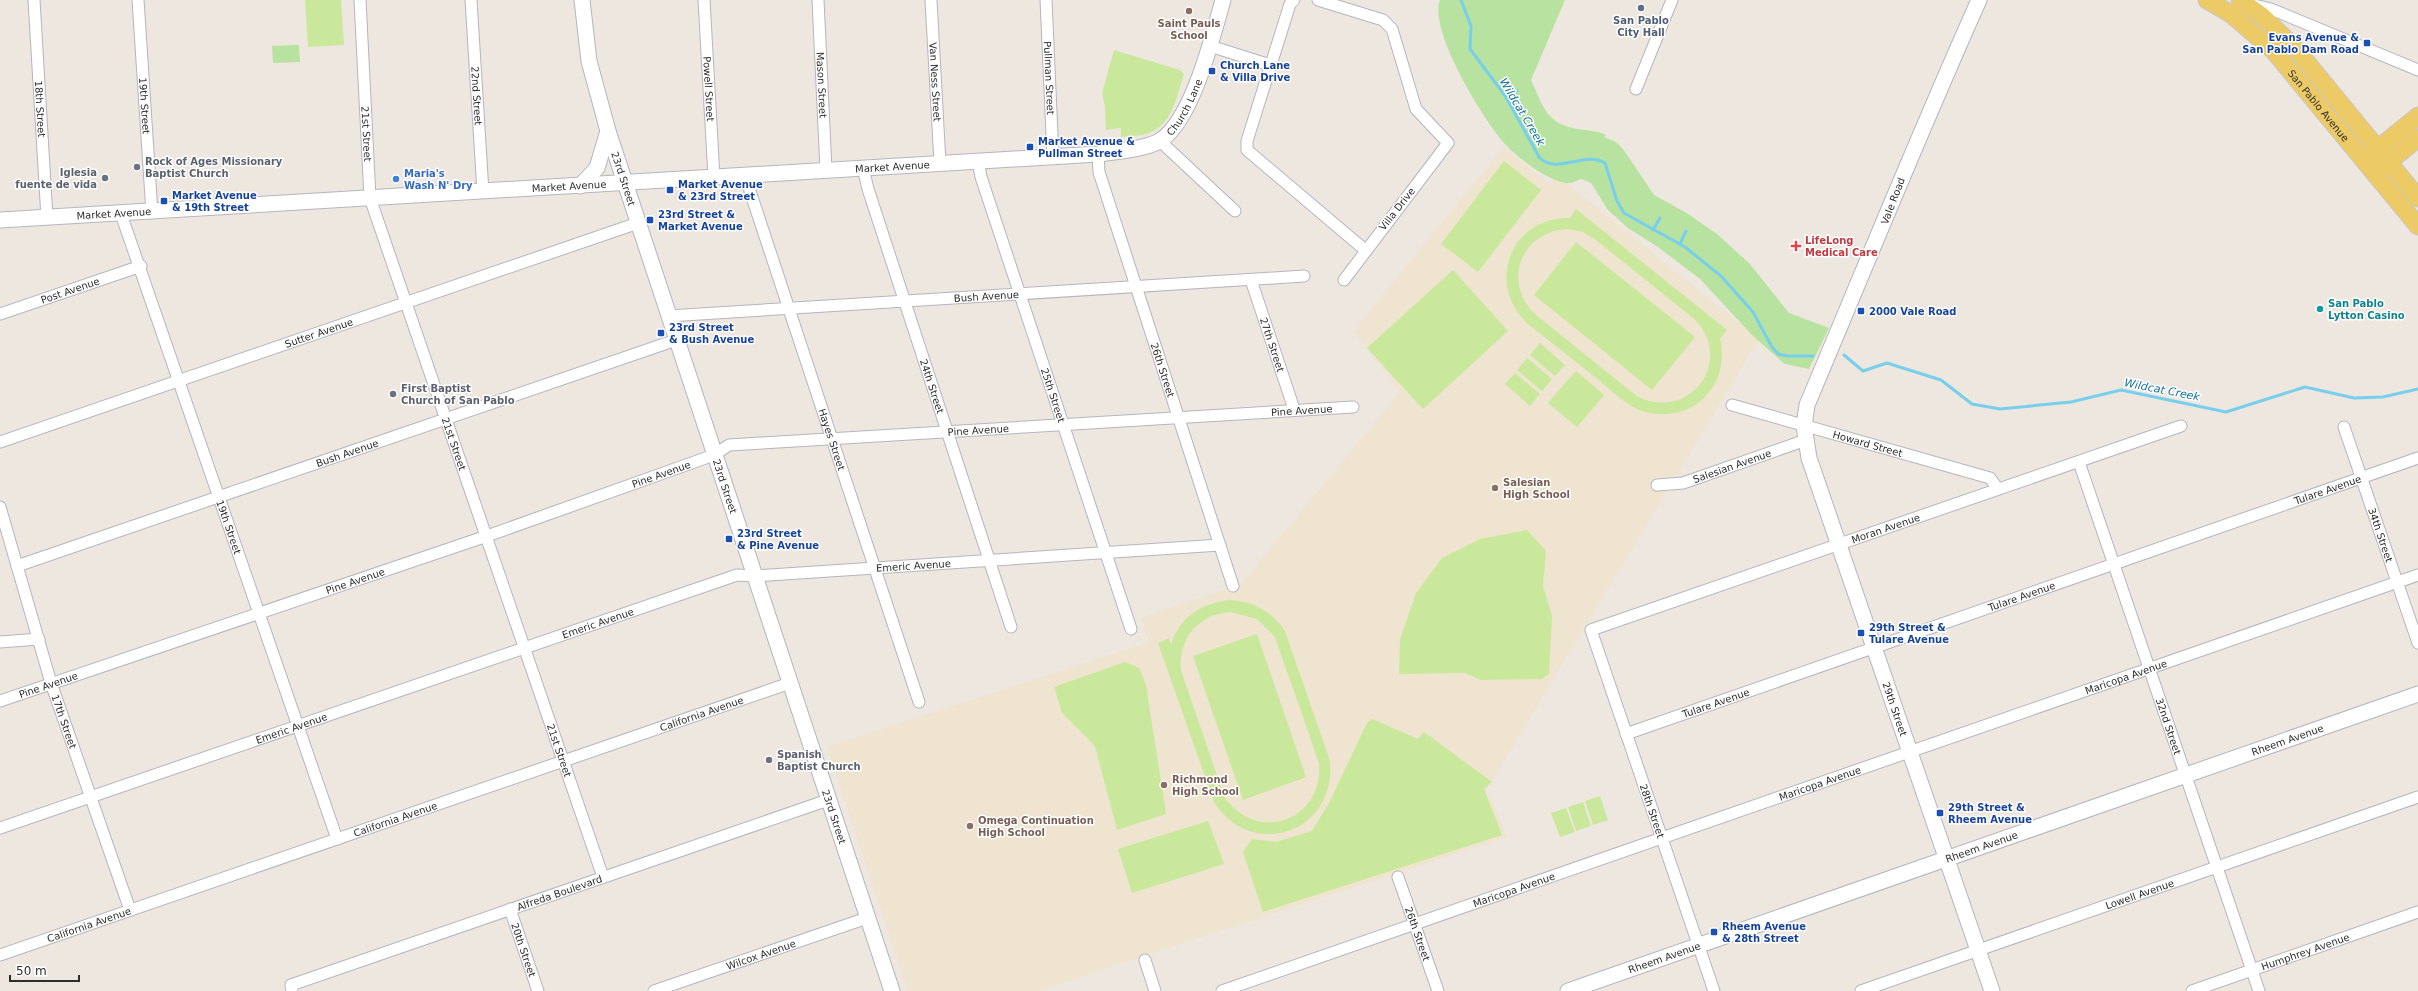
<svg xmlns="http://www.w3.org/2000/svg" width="2418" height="991" viewBox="0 0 2418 991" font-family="'DejaVu Sans',sans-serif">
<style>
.education{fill:#eee4d0}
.green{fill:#b7e29f}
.pitch{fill:#cae89b;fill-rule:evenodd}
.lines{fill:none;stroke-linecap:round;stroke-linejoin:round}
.stream{stroke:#77cfeb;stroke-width:3}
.street-casing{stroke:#b3b6bf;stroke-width:13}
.secondary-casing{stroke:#b3b6bf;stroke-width:17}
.primary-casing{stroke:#c8c8c8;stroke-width:19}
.street{stroke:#fff;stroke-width:11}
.secondary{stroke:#fff;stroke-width:15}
.primary{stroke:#ecca66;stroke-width:17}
.service-dot{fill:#5c6f8a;stroke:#fff;stroke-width:1.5}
.education-dot{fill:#8d6e63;stroke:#fff;stroke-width:1.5}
.transit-dot{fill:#1a4fb4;stroke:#fff;stroke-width:1.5}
.worship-dot{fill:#6b7280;stroke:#fff;stroke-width:1.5}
.shop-dot{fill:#3f7fe0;stroke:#fff;stroke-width:1.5}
.health-dot{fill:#e0444e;stroke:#fff;stroke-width:1.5}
.culture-dot{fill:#0f9aa8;stroke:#fff;stroke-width:1.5}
.labels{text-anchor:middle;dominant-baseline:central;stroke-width:3;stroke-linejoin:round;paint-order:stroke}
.service-label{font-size:10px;font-weight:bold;fill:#4e5e75;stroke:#fff}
.education-label{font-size:10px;font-weight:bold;fill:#785e54;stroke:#fff;text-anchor:start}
.transit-label{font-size:10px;font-weight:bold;fill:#164399;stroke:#fff;text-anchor:start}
.street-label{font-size:10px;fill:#2d2d2d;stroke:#fff}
.worship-label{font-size:10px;font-weight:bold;fill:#5b616d;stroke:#fff;text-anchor:start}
.shop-label{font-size:10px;font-weight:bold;fill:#366cbe;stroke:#fff;text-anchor:start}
.health-label{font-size:10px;font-weight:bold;fill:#be3a42;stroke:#fff;text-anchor:start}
.culture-label{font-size:10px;font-weight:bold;fill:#0d838f;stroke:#fff;text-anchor:start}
.water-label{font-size:11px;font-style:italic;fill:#12709b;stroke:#fff}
</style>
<rect width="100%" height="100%" fill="#eee7e0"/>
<polygon class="education" points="1504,147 1550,185 1557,175 1759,339 1487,789 1507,837 1038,991 908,991 827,747 1149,642 1140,618 1241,584 1400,392 1353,331"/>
<g class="green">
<path d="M1440 0H1565L1531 80C1543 106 1546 124 1578 129 1588 131 1597 130 1606 135L1604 137 1616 142 1623 149 1654 195 1685 212 1717 234 1750 264 1789 313 1829 328 1809 369 1785 364 1753 336 1700 279 1658 247 1628 228 1608 210 1591 183 1581 179C1578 180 1573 183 1569 183 1550 183 1518 158 1505 144 1484 121 1428 30 1440 0Z"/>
<polygon points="299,45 300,62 273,63 272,46"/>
</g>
<g class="pitch">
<polygon points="305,0 341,0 344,45 308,47"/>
<path d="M1114 50 1180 70 1184 74C1177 95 1173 124 1149 133 1141 136 1129 136 1121 137V128L1106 130 1105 107 1102 93Z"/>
<polygon points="1504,161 1541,190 1478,272 1441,244"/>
<path d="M1576 209 1727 330 1720 339C1725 361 1720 382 1704 398 1688 414 1663 418 1642 411 1626 405 1613 392 1600 381 1576 362 1552 343 1528 324 1485 284 1510 217 1570 218ZM1568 229 1583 232 1596 240 1693 318C1736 358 1692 422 1638 397L1536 315C1501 282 1521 231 1568 229Z"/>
<polygon points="1576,242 1695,337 1652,390 1534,295"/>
<polygon points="1453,270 1508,331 1423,409 1367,348"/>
<polygon points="1540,343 1565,365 1555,376 1530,355"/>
<polygon points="1527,358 1552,379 1542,391 1517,370"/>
<polygon points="1576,371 1604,395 1577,427 1548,403"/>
<polygon points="1515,373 1540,394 1530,406 1505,384"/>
<polygon points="1527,530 1546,551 1543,586 1552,616 1549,674 1542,679 1481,680 1465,673 1399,674 1400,639 1416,593 1442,558 1480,539"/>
<path d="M1231 600C1255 602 1272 612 1285 631L1330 761C1337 832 1252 862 1214 802L1158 643 1169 638 1171 644C1180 616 1204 602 1231 600ZM1231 612 1257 619 1275 637 1319 763C1324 821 1256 845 1224 796L1181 670C1178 638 1199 614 1231 612Z"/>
<polygon points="1257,634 1306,777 1243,800 1193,656"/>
<polygon points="1125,662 1139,668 1146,685 1166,814 1117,830 1095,746 1062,713 1054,687"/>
<polygon points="1372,719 1418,739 1424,732 1492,782 1484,789 1502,835 1263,912 1243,852 1252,839 1276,842 1312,831 1329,803 1367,723"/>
<polygon points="1600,796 1608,820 1593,825 1585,801"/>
<polygon points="1583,802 1591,826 1576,831 1568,807"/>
<polygon points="1566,808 1575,832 1560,837 1551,813"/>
<polygon points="1208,821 1224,864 1132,893 1118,849"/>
</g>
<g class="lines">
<g class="stream">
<path d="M1461 0 1471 26 1470 49 1506 97 1539 157C1557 176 1584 150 1605 163L1617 201 1624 213 1685 247 1721 276 1753 312 1772 347 1778 354 1787 356H1813"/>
<polyline points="1506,97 1517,91"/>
<polyline points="1653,230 1660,218"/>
<polyline points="1680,244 1686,231"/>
<polyline points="1844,355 1863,371 1887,363 1941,380 1972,404 2000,409 2071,402 2121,390 2226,412 2305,387 2354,398 2383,397 2418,389"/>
</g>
<g class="street-casing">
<g id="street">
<path id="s1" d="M34 0 47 218"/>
<path id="s2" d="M138 0 152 213"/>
<path id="s3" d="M360 0 370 198 603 877"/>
<path id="s4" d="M471 0 483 192"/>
<path id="s5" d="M704 0 714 177"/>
<path id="s6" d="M818 0 826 170"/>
<path id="s7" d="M931 0 940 163"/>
<path id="s8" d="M1046 0 1053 157"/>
<polyline points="1294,0 1290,4 1247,141 1247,150 1365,250"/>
<polyline points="1318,0 1383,20 1392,29 1416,109 1448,143 1344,280"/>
<polyline points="2249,4 2271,9 2418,70"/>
<polyline points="1210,46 1270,65"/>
<polyline points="1636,89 1672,0"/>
<polyline points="1160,141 1235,211"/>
<path id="s9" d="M1098 154 1099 172 1233 586"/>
<path id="s10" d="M978 161 981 177 1131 629"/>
<path id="s11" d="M863 168 868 189 1011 627"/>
<path id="s12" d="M746 175 750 191 919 702"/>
<path id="s13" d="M121 214 337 839"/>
<path id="s14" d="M1251 280 1294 409"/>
<path id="s15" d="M0 314 141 266"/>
<path id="s16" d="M668 316 1304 276"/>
<path id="s17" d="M1732 405 1990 478 1998 489"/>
<path id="s18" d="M2344 427 2418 643"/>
<path id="s19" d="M0 442 638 223"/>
<path id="s20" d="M2079 462 2259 991"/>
<path id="s21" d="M1657 485 1683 483 1806 440"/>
<path id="s22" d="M0 507 51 683 130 910"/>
<path id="s23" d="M17 566 676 340"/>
<polyline points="0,642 39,639"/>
<path id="s24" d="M0 701 487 536 714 455 729 445 1353 407"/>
<path id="s25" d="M1626 734 2418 458"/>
<path id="s26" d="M0 828 737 575 754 576 1220 545"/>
<path id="s27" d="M1398 877 1438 991"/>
<path id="s28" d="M510 909 538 991"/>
<path id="s29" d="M0 955 790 683"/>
<polyline points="1145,960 1155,991"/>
<path id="s30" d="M292 991 291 985 828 800"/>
<path id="s31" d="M654 991 867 918"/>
<path id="s32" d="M1222 991 2418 575"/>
<path id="s33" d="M1714 991 1591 630 2181 426"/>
<path id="s34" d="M1861 991 2418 797"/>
<path id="s35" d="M2192 991 2418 912"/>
</g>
</g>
<g class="secondary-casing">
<g id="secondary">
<path id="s36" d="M582 0 589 61 608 131 892 991"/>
<path id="s37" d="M1979 0C1919 134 1864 270 1807 405L1804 426 1809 458 1992 991"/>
<polyline points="580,186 597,168 608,131"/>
<path id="s38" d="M0 220 1098 154C1114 152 1148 149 1161 140 1193 118 1212 38 1223 0"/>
<path id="s39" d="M1568 991 2418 694"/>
</g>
</g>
<g class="primary-casing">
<g id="primary">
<path id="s40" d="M2207 0 2231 14 2273 50 2418 226"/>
<polyline points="2240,0 2262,16 2294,47 2418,198"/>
<polyline points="2370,155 2418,116"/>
<polyline points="2379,170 2418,138"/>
</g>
</g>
<use href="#street" class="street"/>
<use href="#secondary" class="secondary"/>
<use href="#primary" class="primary"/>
</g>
<circle class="service-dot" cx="1641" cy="8" r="4"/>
<g class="education-dot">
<circle cx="1189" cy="11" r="4"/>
<circle cx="1495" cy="488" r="4"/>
<circle cx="1164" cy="785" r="4"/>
<circle cx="970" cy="826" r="4"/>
</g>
<g class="transit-dot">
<rect x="2363" y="39" width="8" height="8" rx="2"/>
<rect x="1208" y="67" width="8" height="8" rx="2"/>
<rect x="1026" y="143" width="8" height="8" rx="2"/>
<rect x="666" y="186" width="8" height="8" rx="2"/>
<rect x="160" y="197" width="8" height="8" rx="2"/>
<rect x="646" y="216" width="8" height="8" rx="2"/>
<rect x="1857" y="307" width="8" height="8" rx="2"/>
<rect x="657" y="329" width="8" height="8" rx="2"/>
<rect x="725" y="535" width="8" height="8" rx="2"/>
<rect x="1857" y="629" width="8" height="8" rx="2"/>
<rect x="1936" y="809" width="8" height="8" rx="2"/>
<rect x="1710" y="928" width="8" height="8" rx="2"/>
</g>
<g class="worship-dot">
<circle cx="137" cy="167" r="4"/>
<circle cx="105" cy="178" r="4"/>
<circle cx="393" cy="394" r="4"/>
<circle cx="769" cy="760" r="4"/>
</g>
<circle class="shop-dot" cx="396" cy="179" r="4"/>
<path class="health-dot" d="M1794 240h4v4h4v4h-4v4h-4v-4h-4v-4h4z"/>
<circle class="culture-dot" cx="2320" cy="309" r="4"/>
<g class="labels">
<g class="service-label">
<text x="1641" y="20">San Pablo<tspan x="1641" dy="12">City Hall</tspan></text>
</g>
<g class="education-label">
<text x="1189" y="23" text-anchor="middle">Saint Pauls<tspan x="1189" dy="12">School</tspan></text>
<text x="1503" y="482">Salesian<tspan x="1503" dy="12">High School</tspan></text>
<text x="1172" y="779">Richmond<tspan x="1172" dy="12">High School</tspan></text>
<text x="978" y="820">Omega Continuation<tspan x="978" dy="12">High School</tspan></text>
</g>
<g class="transit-label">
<text x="2359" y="37" text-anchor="end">Evans Avenue &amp;<tspan x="2359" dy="12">San Pablo Dam Road</tspan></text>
<text x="1220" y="65">Church Lane<tspan x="1220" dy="12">&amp; Villa Drive</tspan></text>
<text x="1038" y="141">Market Avenue &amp;<tspan x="1038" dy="12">Pullman Street</tspan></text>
<text x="678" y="184">Market Avenue<tspan x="678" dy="12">&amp; 23rd Street</tspan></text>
<text x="172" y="195">Market Avenue<tspan x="172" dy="12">&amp; 19th Street</tspan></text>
<text x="658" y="214">23rd Street &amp;<tspan x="658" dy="12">Market Avenue</tspan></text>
<text x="1869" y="311">2000 Vale Road</text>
<text x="669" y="327">23rd Street<tspan x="669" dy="12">&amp; Bush Avenue</tspan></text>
<text x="737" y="533">23rd Street<tspan x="737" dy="12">&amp; Pine Avenue</tspan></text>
<text x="1869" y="627">29th Street &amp;<tspan x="1869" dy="12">Tulare Avenue</tspan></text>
<text x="1948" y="807">29th Street &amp;<tspan x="1948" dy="12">Rheem Avenue</tspan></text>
<text x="1722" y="926">Rheem Avenue<tspan x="1722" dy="12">&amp; 28th Street</tspan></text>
</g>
<g class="street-label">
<text stroke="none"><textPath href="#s8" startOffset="78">Pullman Street</textPath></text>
<text stroke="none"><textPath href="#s7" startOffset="82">Van Ness Street</textPath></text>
<text stroke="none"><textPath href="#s6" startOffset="85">Mason Street</textPath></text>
<text stroke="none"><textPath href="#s5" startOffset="89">Powell Street</textPath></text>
<text stroke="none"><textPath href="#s4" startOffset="96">22nd Street</textPath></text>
<text stroke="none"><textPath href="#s38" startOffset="1206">Church Lane</textPath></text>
<text stroke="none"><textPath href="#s2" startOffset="106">19th Street</textPath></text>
<text stroke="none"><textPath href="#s40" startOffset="155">San Pablo Avenue</textPath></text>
<text stroke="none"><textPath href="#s1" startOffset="109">18th Street</textPath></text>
<text stroke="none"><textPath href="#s3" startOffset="134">21st Street</textPath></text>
<text stroke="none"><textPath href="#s38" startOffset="894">Market Avenue</textPath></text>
<text stroke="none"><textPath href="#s36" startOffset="184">23rd Street</textPath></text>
<text stroke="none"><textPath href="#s38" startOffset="570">Market Avenue</textPath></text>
<text transform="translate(1893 201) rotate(-69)">Vale Road</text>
<text transform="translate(1397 209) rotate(-52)">Villa Drive</text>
<text stroke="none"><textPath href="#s38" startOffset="114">Market Avenue</textPath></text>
<text stroke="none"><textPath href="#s15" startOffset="74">Post Avenue</textPath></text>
<text stroke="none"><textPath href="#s16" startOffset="319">Bush Avenue</textPath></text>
<text stroke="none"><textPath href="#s19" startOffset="337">Sutter Avenue</textPath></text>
<text stroke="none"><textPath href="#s14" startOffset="68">27th Street</textPath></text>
<text stroke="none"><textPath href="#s9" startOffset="226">26th Street</textPath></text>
<text stroke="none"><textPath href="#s11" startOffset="229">24th Street</textPath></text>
<text stroke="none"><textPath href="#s10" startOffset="246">25th Street</textPath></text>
<text stroke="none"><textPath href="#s24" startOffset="1347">Pine Avenue</textPath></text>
<text stroke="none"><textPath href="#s24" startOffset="1023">Pine Avenue</textPath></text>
<text stroke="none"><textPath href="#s12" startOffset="278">Hayes Street</textPath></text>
<text stroke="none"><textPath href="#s17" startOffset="141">Howard Street</textPath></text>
<text stroke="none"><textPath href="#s3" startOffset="458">21st Street</textPath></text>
<text stroke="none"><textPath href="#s23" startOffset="349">Bush Avenue</textPath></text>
<text stroke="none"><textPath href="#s21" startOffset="78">Salesian Avenue</textPath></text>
<text stroke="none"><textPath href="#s24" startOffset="699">Pine Avenue</textPath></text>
<text stroke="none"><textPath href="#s36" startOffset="508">23rd Street</textPath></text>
<text stroke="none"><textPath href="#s25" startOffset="743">Tulare Avenue</textPath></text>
<text stroke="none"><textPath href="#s13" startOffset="331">19th Street</textPath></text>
<text stroke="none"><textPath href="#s33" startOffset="693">Moran Avenue</textPath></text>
<text stroke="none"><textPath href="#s18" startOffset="114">34th Street</textPath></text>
<text stroke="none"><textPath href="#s26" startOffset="956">Emeric Avenue</textPath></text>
<text stroke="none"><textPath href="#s24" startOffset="375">Pine Avenue</textPath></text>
<text stroke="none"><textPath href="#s25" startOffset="419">Tulare Avenue</textPath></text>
<text stroke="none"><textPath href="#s26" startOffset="632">Emeric Avenue</textPath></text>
<text stroke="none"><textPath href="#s32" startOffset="957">Maricopa Avenue</textPath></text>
<text stroke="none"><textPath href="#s24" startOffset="51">Pine Avenue</textPath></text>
<text stroke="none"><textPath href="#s25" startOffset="95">Tulare Avenue</textPath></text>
<text stroke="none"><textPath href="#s37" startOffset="759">29th Street</textPath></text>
<text stroke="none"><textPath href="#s29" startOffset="742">California Avenue</textPath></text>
<text stroke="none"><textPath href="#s22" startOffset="224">17th Street</textPath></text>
<text stroke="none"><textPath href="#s20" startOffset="279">32nd Street</textPath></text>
<text stroke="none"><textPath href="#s26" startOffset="308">Emeric Avenue</textPath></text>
<text stroke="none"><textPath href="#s39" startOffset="762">Rheem Avenue</textPath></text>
<text stroke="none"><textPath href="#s3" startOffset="782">21st Street</textPath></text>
<text stroke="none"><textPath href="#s32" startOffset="633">Maricopa Avenue</textPath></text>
<text transform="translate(1652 811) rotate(71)">28th Street</text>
<text stroke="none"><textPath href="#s36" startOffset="856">23rd Street</textPath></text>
<text stroke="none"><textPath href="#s29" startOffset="418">California Avenue</textPath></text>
<text stroke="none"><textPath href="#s39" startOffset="438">Rheem Avenue</textPath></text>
<text stroke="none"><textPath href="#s32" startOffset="309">Maricopa Avenue</textPath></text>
<text stroke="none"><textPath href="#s30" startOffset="290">Alfreda Boulevard</textPath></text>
<text stroke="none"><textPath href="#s34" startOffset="295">Lowell Avenue</textPath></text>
<text stroke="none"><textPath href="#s29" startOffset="94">California Avenue</textPath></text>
<text stroke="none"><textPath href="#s27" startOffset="60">26th Street</textPath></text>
<text stroke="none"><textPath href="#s28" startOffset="43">20th Street</textPath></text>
<text stroke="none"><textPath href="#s35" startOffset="120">Humphrey Avenue</textPath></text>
<text stroke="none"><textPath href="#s31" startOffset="113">Wilcox Avenue</textPath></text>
<text stroke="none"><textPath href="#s39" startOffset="102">Rheem Avenue</textPath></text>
</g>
<g class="worship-label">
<text x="145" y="161">Rock of Ages Missionary<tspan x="145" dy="12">Baptist Church</tspan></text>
<text x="97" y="172" text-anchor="end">Iglesia<tspan x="97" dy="12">fuente de vida</tspan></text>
<text x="401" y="388">First Baptist<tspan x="401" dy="12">Church of San Pablo</tspan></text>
<text x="777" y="754">Spanish<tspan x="777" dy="12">Baptist Church</tspan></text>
</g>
<g class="shop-label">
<text x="404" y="173">Maria's<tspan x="404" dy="12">Wash N' Dry</tspan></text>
</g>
<g class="health-label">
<text x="1805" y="240">LifeLong<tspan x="1805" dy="12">Medical Care</tspan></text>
</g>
<g class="culture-label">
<text x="2328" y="303">San Pablo<tspan x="2328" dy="12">Lytton Casino</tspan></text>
</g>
<g class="water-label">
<text transform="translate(1522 112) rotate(59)">Wildcat Creek</text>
<text transform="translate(2162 390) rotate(11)">Wildcat Creek</text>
</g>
</g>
<path d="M10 975v6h69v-6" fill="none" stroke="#2d2d2d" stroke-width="2"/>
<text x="16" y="975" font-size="12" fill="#2d2d2d" stroke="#ffffff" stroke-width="3" paint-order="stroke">50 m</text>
</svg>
